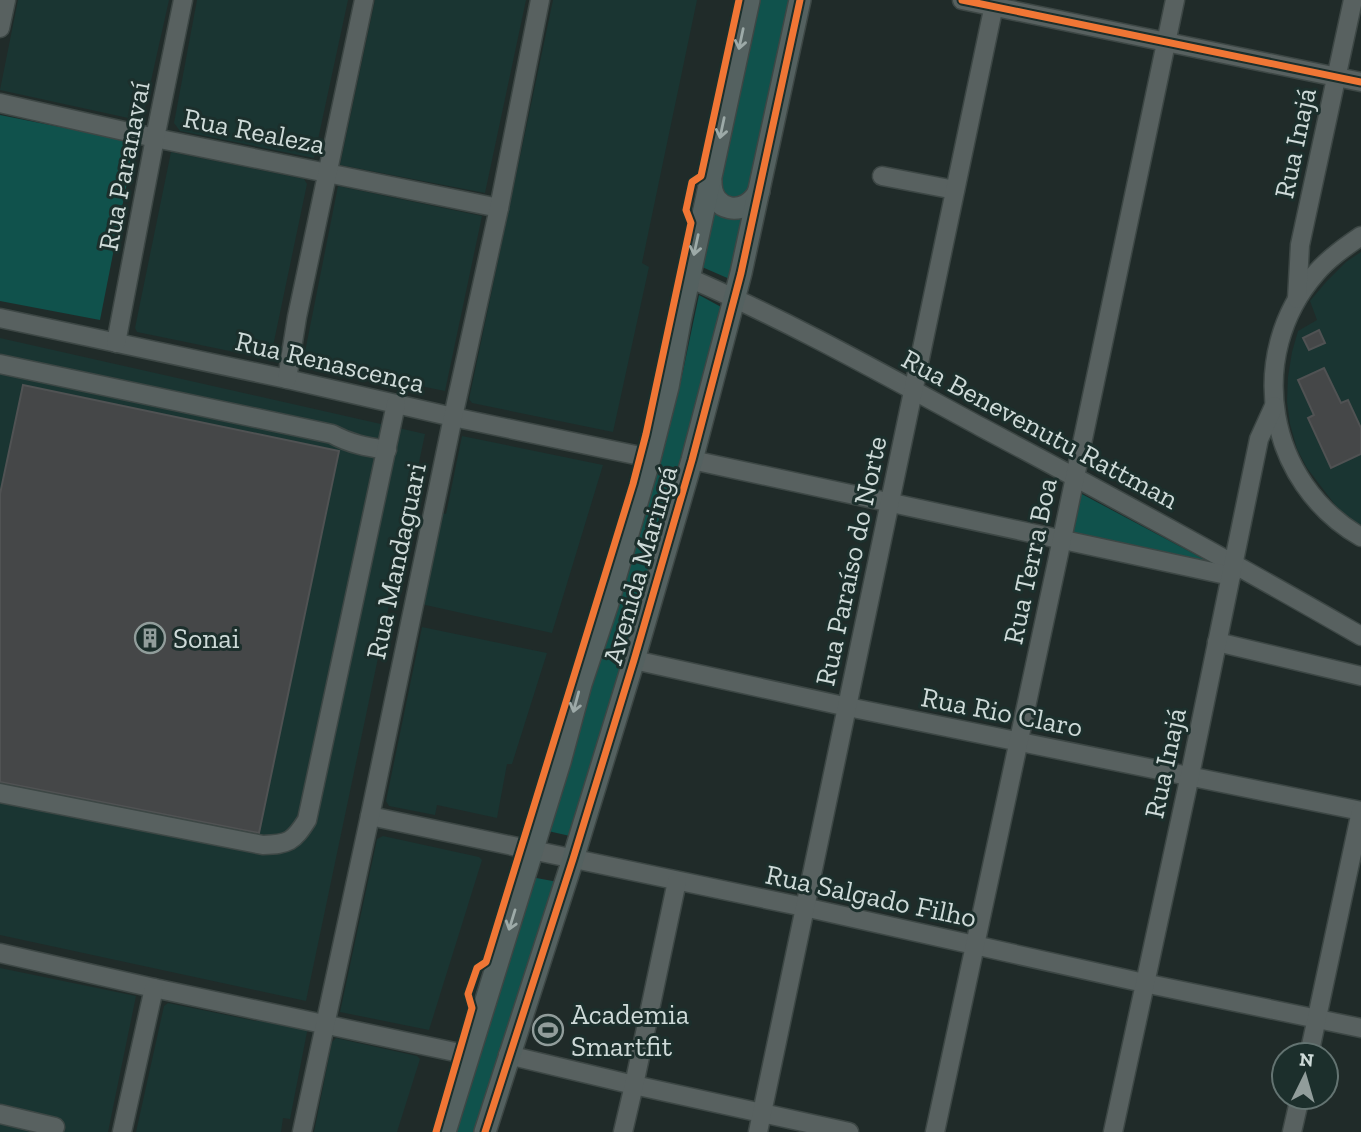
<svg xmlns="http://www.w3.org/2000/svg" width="1361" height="1132" viewBox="0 0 1361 1132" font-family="'Zilla Slab',serif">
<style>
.built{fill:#1a3532}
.green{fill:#10524c}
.building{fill:#454748;stroke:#505253;stroke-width:2}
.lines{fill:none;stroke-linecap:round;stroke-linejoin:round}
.minor-casing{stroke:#3d4745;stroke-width:21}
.major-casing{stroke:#3d4745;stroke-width:24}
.minor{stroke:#586160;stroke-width:18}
.major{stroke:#546160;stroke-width:21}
.cycleway-casing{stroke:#1c2f2c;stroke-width:11}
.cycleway{stroke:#f07635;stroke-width:7}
.oneway{stroke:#9daaa8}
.labels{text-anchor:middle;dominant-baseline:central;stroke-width:6;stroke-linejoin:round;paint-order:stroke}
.street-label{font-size:28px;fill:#cedad8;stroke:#1c2f2c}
.poi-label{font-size:28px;fill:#cedad8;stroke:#1c2f2c;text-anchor:start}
</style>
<rect width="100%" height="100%" fill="#202b29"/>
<g class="built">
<polygon points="18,0 169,0 142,121 0,90"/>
<polygon points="197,0 348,0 314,158 180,131 174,123"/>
<polygon points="375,0 526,0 485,193 340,165"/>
<polygon points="553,0 697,0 642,263 649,267 613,432 472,403 469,399"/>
<polygon points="171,152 304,179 307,184 272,351 256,348 254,356 137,332 135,328"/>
<polygon points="338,186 482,216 445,391 312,364 305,352"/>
<polygon points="1361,252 1361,526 1339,510 1307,468 1297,449 1290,424 1287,402 1288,377 1292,352 1298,331 1317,320 1310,301 1326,282 1346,262"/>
<polygon points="0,338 425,434 306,1001 0,935"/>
<polygon points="462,436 603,465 552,633 421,604 439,512 446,514"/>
<polygon points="422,627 547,653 512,764 507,764 497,818 437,805 435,815 389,806 386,801"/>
<polygon points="383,836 479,857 482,860 429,1030 340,1012 377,839"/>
<polygon points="0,968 136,996 108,1132 0,1132"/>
<polygon points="168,1003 256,1021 257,1016 308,1027 290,1119 283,1118 281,1132 136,1132 164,1006"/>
<polygon points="336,1038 417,1056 420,1059 397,1132 314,1132 332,1042"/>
</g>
<g class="green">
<polygon points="759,0 793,0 732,280 702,267"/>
<polygon points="0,115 135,142 100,320 0,301"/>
<polygon points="699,295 723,308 681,469 570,836 548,831 661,461 679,390"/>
<polygon points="1078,492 1228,572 1067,539"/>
<polygon points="531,877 558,882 476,1132 452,1132"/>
</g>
<g class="building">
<polygon points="1319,330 1325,343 1309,350 1303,338"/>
<polygon points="1324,368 1341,403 1348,400 1361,428 1361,454 1331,468 1308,418 1314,415 1298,380"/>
<polygon points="23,385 339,451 259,833 0,782 0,494"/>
</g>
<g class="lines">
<g class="minor-casing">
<g id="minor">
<polyline points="962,0 1361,82"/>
<polyline points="0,28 6,0"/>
<polyline points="0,103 155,138 499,208"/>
<polyline points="882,176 955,190"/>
<path d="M1361 236C1345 247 1329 258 1316 273 1244 356 1267 483 1361 537"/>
<path d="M689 278C789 321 885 375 981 427 1109 495 1236 564 1361 636"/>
<polyline points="1297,299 1300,245 1353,0"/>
<polyline points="0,318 287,379 453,417 650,458"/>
<polyline points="116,343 155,138 183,0"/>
<path d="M0 364 332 434C350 444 367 447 387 450"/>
<polyline points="287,379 297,317 364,0"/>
<polyline points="692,460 1231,576"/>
<polyline points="1217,642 1361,676"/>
<polyline points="634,660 848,707 1361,811"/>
<path d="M0 793 263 845C289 844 293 842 307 820L396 404"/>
<polyline points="370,816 804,907 1144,983 1361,1028"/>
<polyline points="0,953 154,988 469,1055"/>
<polyline points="508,1055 634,1085 849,1132"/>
<polyline points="1309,1055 1361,811"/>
<polyline points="0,1114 55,1127"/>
<polyline points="122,1132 154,988"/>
<polyline points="302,1132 370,816 453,417 499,208 540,0"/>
<polyline points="623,1132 634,1085 677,881"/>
<polyline points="758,1132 995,0"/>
<polyline points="935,1132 1062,539 1175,0"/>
<polyline points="1113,1132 1190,775 1259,439 1274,406"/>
<polyline points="1292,1132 1300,1097"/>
</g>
</g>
<g class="major-casing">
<g id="major">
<path d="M711 181C710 212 746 218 759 191"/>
<polyline points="445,1132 560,762 581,684 607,606 650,458 668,387 680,321 749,0"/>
<polyline points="485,1132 573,859 634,660 692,460 741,273 800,0"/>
</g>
</g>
<use href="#minor" class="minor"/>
<use href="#major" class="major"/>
<g class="cycleway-casing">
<g id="cycleway">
<polyline points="962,0 1361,82"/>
<polyline points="436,1132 472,1008 468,994 477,968 486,962 633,484 646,434 691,223 686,210 692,182 701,176 739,0"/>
<polyline points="485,1132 573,859 634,660 692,460 741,273 800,0"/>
</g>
</g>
<use href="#cycleway" class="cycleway"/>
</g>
<defs><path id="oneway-shaft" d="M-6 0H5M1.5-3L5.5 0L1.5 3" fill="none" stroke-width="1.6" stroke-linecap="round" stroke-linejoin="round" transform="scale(1.75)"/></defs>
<g class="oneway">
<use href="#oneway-shaft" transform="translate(741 39) rotate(102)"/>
<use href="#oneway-shaft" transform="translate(722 128) rotate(102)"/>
<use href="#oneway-shaft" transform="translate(696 245) rotate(102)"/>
<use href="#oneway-shaft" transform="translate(576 702) rotate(105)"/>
<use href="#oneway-shaft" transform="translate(512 920) rotate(107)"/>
</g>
<defs>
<g id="building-ring" transform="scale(1.575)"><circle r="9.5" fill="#1c2f2c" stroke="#919d9b" stroke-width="1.5"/><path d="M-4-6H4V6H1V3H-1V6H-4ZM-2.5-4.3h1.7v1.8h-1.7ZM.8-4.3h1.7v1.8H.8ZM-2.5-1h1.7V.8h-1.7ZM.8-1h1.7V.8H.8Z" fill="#919d9b"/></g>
<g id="stadium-ring" transform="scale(1.575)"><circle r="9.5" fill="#1c2f2c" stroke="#919d9b" stroke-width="1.5"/><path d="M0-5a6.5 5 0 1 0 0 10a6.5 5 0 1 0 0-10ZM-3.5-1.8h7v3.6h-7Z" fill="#919d9b"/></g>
</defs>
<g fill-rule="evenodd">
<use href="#building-ring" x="150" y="638"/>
<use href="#stadium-ring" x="548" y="1030"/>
</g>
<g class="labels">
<g class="street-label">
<text transform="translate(254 131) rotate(11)">Rua Realeza</text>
<text transform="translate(1295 143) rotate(-78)">Rua Inajá</text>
<text transform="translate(124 166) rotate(-79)">Rua Paranavaí</text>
<text transform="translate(330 362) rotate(13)">Rua Renascença</text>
<text transform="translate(1040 429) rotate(28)">Rua Benevenutu Rattman</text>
<text transform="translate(396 561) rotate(-78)">Rua Mandaguari</text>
<text transform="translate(851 561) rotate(-78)">Rua Paraíso do Norte</text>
<text transform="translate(1030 561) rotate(-78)">Rua Terra Boa</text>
<text transform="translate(640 565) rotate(-74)">Avenida Maringá</text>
<text transform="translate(1002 712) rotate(11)">Rua Rio Claro</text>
<text transform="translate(1165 763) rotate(-78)">Rua Inajá</text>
<text transform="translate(871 896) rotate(12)">Rua Salgado Filho</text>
</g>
<g class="poi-label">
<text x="173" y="638">Sonai</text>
<text x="571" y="1014">Academia<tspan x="571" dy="32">Smartfit</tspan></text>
</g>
</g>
<g transform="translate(1305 1076) rotate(5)"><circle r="33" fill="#1c2f2c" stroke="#637371" stroke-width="2"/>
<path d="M0-5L12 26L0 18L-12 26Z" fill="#919d9b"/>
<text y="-10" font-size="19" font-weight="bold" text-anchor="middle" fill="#cedad8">N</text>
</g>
</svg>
